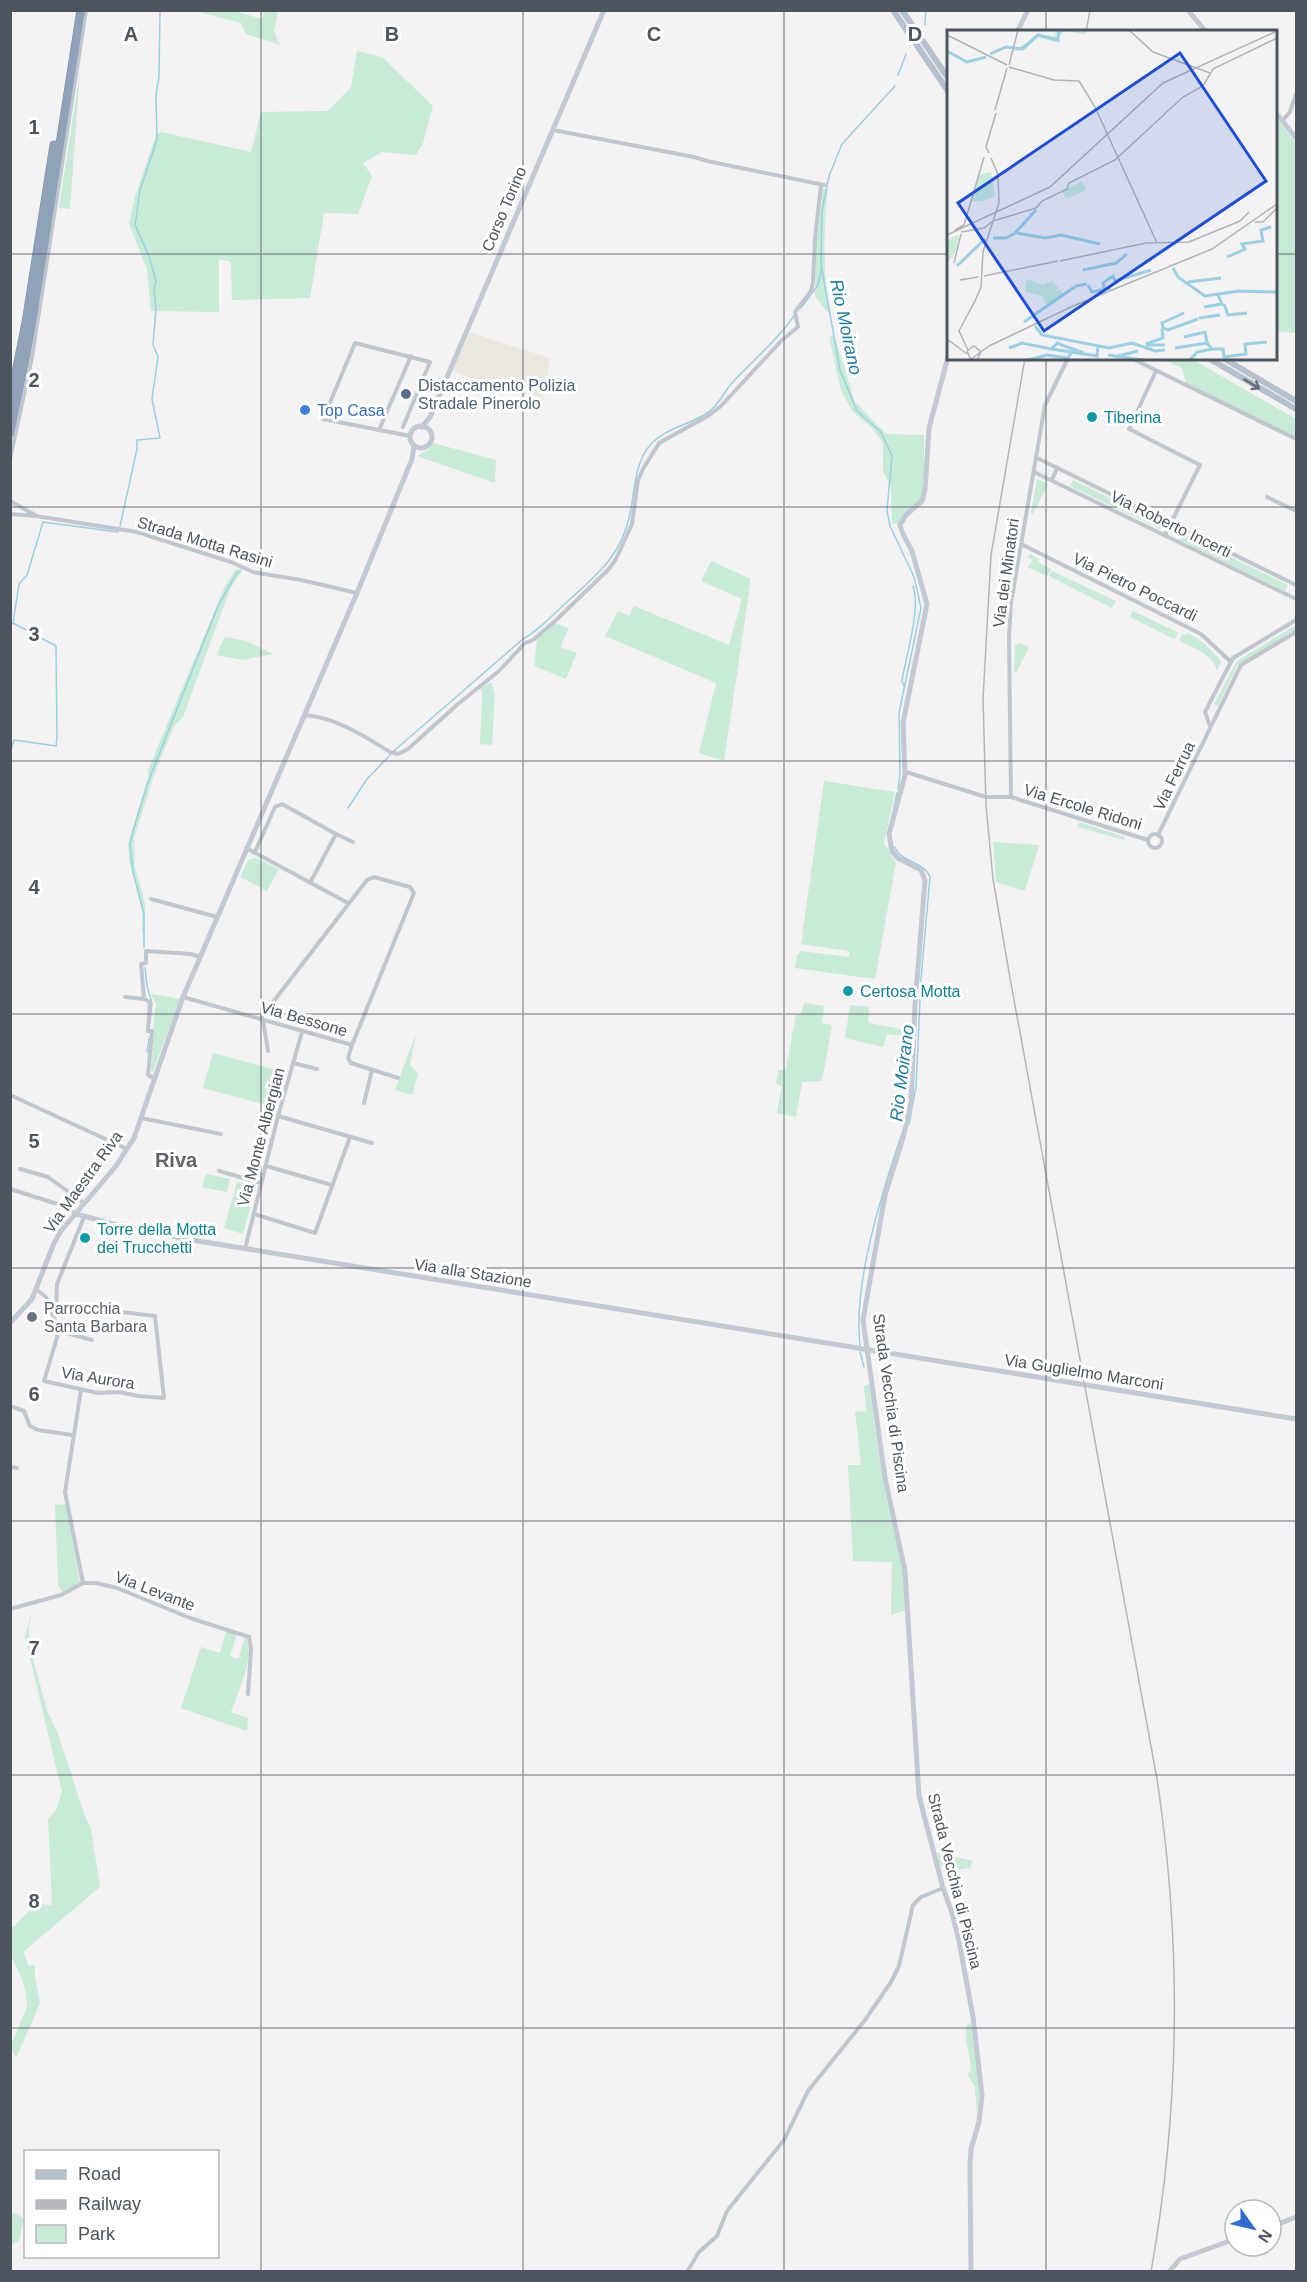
<svg xmlns="http://www.w3.org/2000/svg" width="1307" height="2282" viewBox="0 0 1307 2282" font-family="Helvetica,sans-serif">
<style>
.commercial{fill:#eae8e0}
.green{fill:#c7ebd7}
.lines{fill:none;stroke-linecap:round;stroke-linejoin:round}
.stream{stroke:#99d0e3;stroke-width:1.5}
.highway-casing{stroke:#7b8da6;stroke-width:9}
.street{stroke:#c0c6cd;stroke-width:4}
.secondary{stroke:#c2c9d3;stroke-width:5}
.primary{stroke:#b5c0cd;stroke-width:6}
.highway{stroke:#90a2ba;stroke-width:8}
.rail{stroke:#b5b7bb;stroke-width:1.5}
.oneway{stroke:#666f7a}
.grid{fill:none;stroke:#4c545e;stroke-width:1.5;stroke-opacity:0.55}
.service-dot{fill:#5c6f8a;stroke:#fff;stroke-width:2}
.shop-dot{fill:#3f7fe0;stroke:#fff;stroke-width:2}
.culture-dot{fill:#0f9aa8;stroke:#fff;stroke-width:2}
.worship-dot{fill:#6b7280;stroke:#fff;stroke-width:2}
.labels{text-anchor:middle;dominant-baseline:central;stroke-width:6;stroke-linejoin:round;paint-order:stroke}
.street-label{font-size:16px;fill:#4c545e;stroke:#fff}
.service-label{font-size:16px;fill:#4e5e75;stroke:#fff;text-anchor:start}
.shop-label{font-size:16px;fill:#366cbe;stroke:#fff;text-anchor:start}
.culture-label{font-size:16px;fill:#0d838f;stroke:#fff;text-anchor:start}
.worship-label{font-size:16px;fill:#5b616d;stroke:#fff;text-anchor:start}
.water-label{font-size:18px;font-style:italic;fill:#1e7c9f;stroke:#fff}
.quarter-label{font-size:20px;font-weight:bold;fill:#5f6266;stroke:#fff}
.inset-river{fill:none;stroke:#99d0e3;stroke-width:3}
.inset-road{fill:none;stroke:#b1b3b7;stroke-width:1.5}
.view{fill:#1d4ed8;fill-opacity:0.15;stroke:#1d4ed8;stroke-width:3}
.inset-edge{fill:none;stroke:#4c545e;stroke-width:3}
.grid-label{font-size:20px;text-anchor:middle;font-weight:bold;fill:#4c545e;stroke:#fff;stroke-width:6;stroke-linejoin:round;paint-order:stroke}
</style>
<rect width="100%" height="100%" fill="#f4f2f2"/>
<polygon class="commercial" points="469,332 550,358 543,402 452,371"/>
<g class="green">
<polygon points="195,11 234,11 262,19 264,11 278,11 274,31 280,45 246,34 241,23"/>
<polygon points="357,51 382,57 433,106 423,143 416,155 382,152 363,163 372,176 358,214 324,213 310,298 232,300 231,262 219,259 219,312 151,311 147,269 129,224 135,197 156,135 161,132 251,152 261,112 328,111 351,87"/>
<polygon points="80,71 70,209 59,208"/>
<polygon points="1276,118 1296,143 1296,333 1276,331"/>
<path d="M823 188 828 190C823 237 823 268 830 315L815 297 816 249Z"/>
<polygon points="834,335 855,402 886,434 924,435 924,488 921,499 899,523 892,524 891,487 883,471 883,442 871,427 852,411 841,390 829,337"/>
<polygon points="1162,359 1192,359 1296,419 1296,438 1186,384 1182,368"/>
<polygon points="433,443 496,460 495,483 417,456 428,450"/>
<polygon points="1037,479 1048,484 1033,514 1031,512"/>
<polygon points="1073,480 1161,523 1160,529 1070,486"/>
<polygon points="1183,534 1288,585 1285,591 1180,540"/>
<polygon points="1030,554 1039,559 1038,562 1051,569 1047,576 1027,567 1031,564 1032,559 1028,557"/>
<polygon points="711,561 751,579 724,761 699,753 716,683 605,636 618,611 629,616 634,606 729,645 742,599 701,581"/>
<polygon points="236,569 242,571 230,589 183,717 174,726 154,775 134,838 135,867 145,904 145,949 142,929 142,910 129,860 128,843 149,774 148,770 225,586"/>
<polygon points="1052,571 1116,601 1112,608 1049,576"/>
<polygon points="1133,611 1179,633 1174,639 1130,617"/>
<polygon points="555,623 569,628 560,647 577,653 566,679 534,666 537,639"/>
<polygon points="1296,625 1296,630 1237,666 1218,706 1214,704 1237,661"/>
<path d="M1188 633C1201 640 1212 649 1221 662L1217 671C1214 655 1194 648 1180 641L1182 634 1186 635Z"/>
<polygon points="225,637 246,641 273,654 243,660 216,655"/>
<polygon points="1019,643 1028,647 1028,649 1016,673 1014,671 1015,646"/>
<polygon points="491,682 495,693 492,745 480,744 482,692 480,689"/>
<polygon points="824,781 895,792 884,843 896,863 875,979 795,968 797,955 801,951 849,957 849,951 801,944"/>
<polygon points="1079,822 1125,837 1124,840 1078,827"/>
<polygon points="993,842 1039,845 1025,891 996,882"/>
<polygon points="256,858 279,869 267,891 240,877 248,860"/>
<polygon points="151,994 180,999 152,1074 151,1068 154,1029 153,1028 156,1004"/>
<polygon points="804,1003 824,1006 822,1023 832,1025 822,1081 802,1082 796,1117 777,1113 782,1086 776,1084 778,1071 786,1069 796,1014 801,1015"/>
<polygon points="850,1005 869,1007 868,1023 907,1030 907,1037 887,1034 883,1047 845,1038"/>
<polygon points="416,1034 410,1065 418,1074 412,1095 395,1090"/>
<polygon points="213,1053 284,1072 274,1107 203,1088"/>
<polygon points="206,1174 230,1179 227,1192 202,1187"/>
<polygon points="237,1182 256,1187 243,1234 224,1228"/>
<path d="M870 1384C874 1420 878 1456 885 1491 893 1531 907 1569 905 1610L891 1615 892 1562 853 1561 848 1465H861L855 1412 866 1411 864 1386Z"/>
<polygon points="66,1504 80,1583 62,1592 58,1584 55,1505"/>
<polygon points="32,1610 29,1627 30,1648 47,1710 58,1734 84,1814 91,1829 100,1887 23,1952 29,1966 35,1965 35,1977 40,2003 17,2056 14,2055 11,2045 27,2007 26,1993 21,1977 11,1955 11,1927 14,1927 35,1904 52,1905 48,1819 56,1810 62,1792 25,1637"/>
<path d="M226 1631 237 1634 230 1656 238 1659 245 1637C257 1652 237 1695 231 1712L248 1718 247 1731 181 1708 201 1647 220 1653Z"/>
<polygon points="937,1853 973,1861 970,1868 955,1870 939,1866"/>
<path d="M971 2023 980 2090 977 2114 975 2087 967 2074 971 2070C971 2055 963 2041 967 2025Z"/>
<polygon points="11,2212 24,2218 19,2241 11,2245"/>
</g>
<g class="lines">
<g class="stream">
<polyline points="925,25 926,10"/>
<polyline points="898,75 906,54"/>
<polyline points="895,86 842,144 829,176 822,211 821,264 840,370 857,411 881,432 892,456 887,510 890,526 914,577 921,608 899,713 900,773 898,789"/>
<polyline points="801,308 818,285 821,271"/>
<polyline points="120,526 137,449 137,440 160,438 152,399 158,357 153,344 156,309 154,290 156,281 149,256 135,225 140,190 157,140 156,95 159,77 160,10"/>
<polyline points="10,626 13,623 19,584 27,575 43,522 118,532"/>
<path d="M904 686 902 681C906 654 921 611 913 586"/>
<polyline points="10,753 14,740 56,746 57,738 56,646 13,623"/>
<polyline points="894,807 897,793"/>
<path d="M348 808 367 779 395 750 523 639C541 629 552 615 568 601 597 575 622 555 630 514 635 491 634 464 650 445 664 429 688 425 706 414 718 407 723 393 732 383 753 360 776 342 794 316"/>
<path d="M895 847C901 863 924 861 930 877L921 979 916 1087 909 1124"/>
<polyline points="144,947 144,914 133,872 130,845 133,831 148,782 218,606 236,574 241,570"/>
<polyline points="145,968 147,986 152,1003 150,1023"/>
<polyline points="147,1052 149,1039"/>
<path d="M860 1346C853 1283 881 1196 901 1136"/>
<polyline points="860,1352 864,1367"/>
</g>
<g class="highway-casing">
<g id="highway">
<polyline points="10,402 26,323 54,145"/>
<polyline points="10,433 32,323 81,10"/>
</g>
</g>
<g class="street">
<polyline points="1282,121 1290,112 1296,94"/>
<polyline points="553,130 694,157 707,161 824,185"/>
<polyline points="1131,358 1296,439"/>
<polyline points="1156,371 1129,429 1200,465 1165,535"/>
<polyline points="403,427 430,362 355,343 323,419 410,436"/>
<polyline points="379,430 411,356"/>
<polyline points="1037,458 1296,585"/>
<polyline points="10,459 32,357 86,10"/>
<polyline points="1034,472 1296,599"/>
<polyline points="1052,480 1057,468"/>
<polyline points="1267,497 1296,511"/>
<polyline points="10,501 35,515"/>
<polyline points="10,514 36,516 137,532 231,562 253,572 301,580 357,593"/>
<polyline points="1021,544 1201,634 1231,662"/>
<path d="M304 715C335 717 364 736 390 752L398 754 408 749 458 704 499 671 525 643 533 640 554 622 608 570 616 559 632 524 638 480 643 469 659 443 708 416 721 406 782 340 798 327 795 312 811 291 813 282 815 239 821 185"/>
<polyline points="1210,726 1205,712 1233,658 1296,620"/>
<polyline points="906,772 986,797 1011,797 1148,840"/>
<polyline points="1011,797 1009,636 1011,603 1045,405 1068,358"/>
<polyline points="336,834 353,842"/>
<circle cx="1155" cy="841" r="7"/>
<polyline points="1158,835 1241,665 1296,632"/>
<polyline points="246,848 348,903"/>
<polyline points="255,852 275,807 282,804 336,834 310,883"/>
<polyline points="151,899 217,917"/>
<polyline points="125,997 144,999"/>
<polyline points="183,997 352,1045 348,1058 351,1063 398,1078"/>
<polyline points="260,1019 367,880 374,877 410,887 414,893 352,1045"/>
<polyline points="263,1020 268,1051"/>
<polyline points="293,1063 317,1069"/>
<polyline points="153,1078 148,1075 152,1031 148,1031 150,1002 144,999 141,964 146,963 146,951 191,954 200,957"/>
<polyline points="10,1095 127,1149"/>
<polyline points="364,1103 372,1070"/>
<polyline points="278,1116 372,1143"/>
<polyline points="141,1118 221,1134"/>
<polyline points="266,1166 332,1185"/>
<polyline points="20,1169 48,1177 84,1203"/>
<polyline points="219,1171 261,1183"/>
<polyline points="10,1189 64,1206 76,1214"/>
<polyline points="254,1214 315,1233 350,1137"/>
<polyline points="245,1249 278,1116 302,1032"/>
<polyline points="37,1290 46,1297 59,1331"/>
<polyline points="50,1310 61,1309 97,1314 121,1312 155,1316 164,1398 138,1396 119,1392 98,1393 44,1381 59,1331"/>
<polyline points="56,1310 57,1284 84,1217"/>
<polyline points="59,1331 92,1340"/>
<polyline points="81,1390 65,1492 83,1583"/>
<polyline points="10,1406 24,1411 30,1426 38,1430 72,1435"/>
<polyline points="10,1467 17,1468"/>
<polyline points="10,1609 61,1595 83,1583 96,1583 117,1588 190,1618 249,1637 251,1649 248,1694"/>
<polyline points="687,2272 699,2252 717,2236 727,2211 784,2140 808,2091 865,2020 891,1982 899,1966 913,1905 921,1897 943,1888"/>
</g>
<g class="secondary">
<polyline points="1188,10 1206,32"/>
<polyline points="1017,32 1028,10"/>
<polyline points="1276,113 1296,138"/>
<polyline points="948,357 929,428 925,490 922,501 906,515 900,525 903,534 912,551 927,604 903,723 905,775 889,834 892,851 898,858 921,870 925,880 915,1005 911,1103 903,1138 885,1195 863,1320 885,1478 905,1571 919,1796 943,1888 952,1913 959,1941 973,2017 982,2095 979,2122 971,2149 970,2165 971,2272"/>
<circle cx="421" cy="437" r="11"/>
<polyline points="422,427 430,417 604,10"/>
<polyline points="76,1214 124,1227 192,1240 1296,1419"/>
<polyline points="10,1323 32,1299 54,1243 61,1231 116,1166 134,1138 183,997 357,593 412,459 414,446"/>
<polyline points="1271,2227 1296,2217"/>
<polyline points="1169,2272 1180,2259 1235,2239"/>
</g>
<g class="primary">
<polyline points="893,10 948,91"/>
<polyline points="902,10 948,78"/>
<polyline points="1208,358 1296,409"/>
<polyline points="1223,358 1296,401"/>
</g>
<use href="#highway" class="highway"/>
<g class="rail">
<polyline points="1086,32 1090,10"/>
<path d="M1025 358 991 555 983 699 986 805 993 879 1010 978 1157 1779C1182 1943 1180 2108 1151 2272"/>
</g>
</g>
<defs><path id="oneway-shaft" d="M-6 0H5M1.5-3L5.5 0L1.5 3" fill="none" stroke-width="1.6" stroke-linecap="round" stroke-linejoin="round" transform="scale(1.5)"/></defs>
<use class="oneway" href="#oneway-shaft" transform="translate(1252 384) rotate(31)"/>
<path class="grid" d="M261 10V2272M523 10V2272M784 10V2272M1046 10V32M10 254H948M1276 254H1296M1046 358V2272M10 507H1296M10 761H1296M10 1014H1296M10 1268H1296M10 1521H1296M10 1775H1296M10 2028H1296"/>
<circle class="service-dot" cx="406" cy="394" r="6"/>
<circle class="shop-dot" cx="305" cy="410" r="6"/>
<g class="culture-dot">
<circle cx="1092" cy="417" r="6"/>
<circle cx="848" cy="991" r="6"/>
<circle cx="85" cy="1238" r="6"/>
</g>
<circle class="worship-dot" cx="32" cy="1317" r="6"/>
<g class="labels">
<g class="street-label">
<text transform="translate(504 209) rotate(-67)">Corso Torino</text>
<text transform="translate(1171 524) rotate(26)">Via Roberto Incerti</text>
<text transform="translate(205 542) rotate(17)">Strada Motta Rasini</text>
<text transform="translate(1006 573) rotate(-82)">Via dei Minatori</text>
<text transform="translate(1135 587) rotate(26)">Via Pietro Poccardi</text>
<text transform="translate(1174 776) rotate(-64)">Via Ferrua</text>
<text transform="translate(1083 807) rotate(17)">Via Ercole Ridoni</text>
<text transform="translate(304 1019) rotate(16)">Via Bessone</text>
<text transform="translate(261 1137) rotate(-75)">Via Monte Albergian</text>
<text transform="translate(83 1182) rotate(-54)">Via Maestra Riva</text>
<text transform="translate(473 1273) rotate(9)">Via alla Stazione</text>
<text transform="translate(1084 1372) rotate(9)">Via Guglielmo Marconi</text>
<text transform="translate(98 1378) rotate(9)">Via Aurora</text>
<text transform="translate(891 1403) rotate(82)">Strada Vecchia di Piscina</text>
<text transform="translate(155 1591) rotate(21)">Via Levante</text>
<text transform="translate(955 1881) rotate(76)">Strada Vecchia di Piscina</text>
</g>
<g class="service-label">
<text x="418" y="385">Distaccamento Polizia<tspan x="418" dy="18">Stradale Pinerolo</tspan></text>
</g>
<g class="shop-label">
<text x="317" y="410">Top Casa</text>
</g>
<g class="culture-label">
<text x="1104" y="417">Tiberina</text>
<text x="860" y="991">Certosa Motta</text>
<text x="97" y="1229">Torre della Motta<tspan x="97" dy="18">dei Trucchetti</tspan></text>
</g>
<g class="worship-label">
<text x="44" y="1308">Parrocchia<tspan x="44" dy="18">Santa Barbara</tspan></text>
</g>
<g class="water-label">
<text transform="translate(846 327) rotate(78)">Rio Moirano</text>
<text transform="translate(902 1073) rotate(-83)">Rio Moirano</text>
</g>
<g class="quarter-label">
<text x="176" y="1160">Riva</text>
</g>
</g>
<g transform="translate(947 30)">
<rect width="330" height="330" fill="#f4f2f2"/>
<path d="M109 0H144L137 4 117 1 108 12 90 7 78 20 67 21 91 5 108 6ZM44 142 48 166 37 171H25L31 145ZM135 151 139 160 119 169 115 161ZM12 204 9 221 0 234V210ZM83 250 96 255 105 251 111 258 107 262 113 259 117 266 100 277 95 266 78 262 79 251Z" fill="#c7ebd7"/>
<path class="inset-river" d="M0 21 20 32 39 27M43 24 59 17 75 19 91 5 111 10 112 0M70 203 98 208 114 205 153 214M46 208H59L68 203 89 180M280 227 298 219 295 214 316 211 314 200 324 197M10 236 38 209M226 238 231 247 258 266 292 261 329 262M136 240 169 233 180 224M241 252 274 248M141 255 145 262 164 258M157 258 156 253 166 246 168 251 204 240M277 274 281 285 300 283M257 277 275 274 271 265M237 283 215 293 216 298 221 300 251 289M252 288 273 285M77 292 129 256 140 254M88 296 95 305 162 318 185 313 208 321 218 320M237 307 258 302 260 312M112 314 137 323M199 314 216 308 215 299M199 315H218M62 318 75 313 104 319 112 312M228 318 260 313 265 319M104 319 150 326 151 315M161 325 196 330M171 326 191 321M81 330 100 325 121 328 124 323M243 330 250 322 265 319H276L277 327 299 324 298 314 320 312"/>
<path class="inset-road" d="M182 0 206 22 263 43M0 5 60 35M62 35 71 0M62 37 107 50 132 51 148 77 210 213M48 80 60 38M42 123 39 117 49 83M308 192H316L330 178M8 200 17 195 37 127M14 202 37 198 46 191 89 178 95 171 120 159 122 153 168 130 236 67 256 56 266 39 330 8M0 205 103 157 216 53 330 1M113 231 199 213 242 212 293 191 302 182M7 233 14 204M37 246 111 231M13 250 31 247M28 271 34 257 36 222 52 173 51 145 44 128M0 309 20 324M21 320 12 301 29 269M23 330 42 316 126 276 265 219 330 174M24 330 20 321 27 316 34 322 30 330"/>
<path class="view" d="M233 23 319 151 97 301 11 173Z"/>
<rect width="330" height="330" class="inset-edge"/>
</g>
<g class="grid-label">
<text x="131" y="41">A</text>
<text x="392" y="41">B</text>
<text x="654" y="41">C</text>
<text x="915" y="41">D</text>
<text x="34" y="134">1</text>
<text x="34" y="387">2</text>
<text x="34" y="641">3</text>
<text x="34" y="894">4</text>
<text x="34" y="1148">5</text>
<text x="34" y="1401">6</text>
<text x="34" y="1655">7</text>
<text x="34" y="1908">8</text>
</g>
<rect width="1307" height="2282" fill="none" stroke="#4c545e" stroke-width="24"/>
<rect x="24" y="2150" width="195" height="108" fill="#ffffff" stroke="#b7bbbf" stroke-width="1.5"/>
<rect x="36" y="2170" width="30" height="9" fill="#b5c0cd" stroke="#b7bbbf" stroke-width="1.5"/>
<text x="78" y="2180" font-size="18" fill="#4c545e">Road</text>
<rect x="36" y="2200" width="30" height="9" fill="#b5b7bb" stroke="#b7bbbf" stroke-width="1.5"/>
<text x="78" y="2210" font-size="18" fill="#4c545e">Railway</text>
<rect x="36" y="2225" width="30" height="18" fill="#c7ebd7" stroke="#b7bbbf" stroke-width="1.5"/>
<text x="78" y="2240" font-size="18" fill="#4c545e">Park</text>
<g transform="translate(1253 2228) rotate(124)"><circle r="28" fill="#ffffff" stroke="#b7bbbf" stroke-width="1.5"/>
<path d="M0-4.5L10 22L0 15L-10 22Z" fill="#306dd1"/>
<text y="-9" font-size="16" font-weight="bold" text-anchor="middle" fill="#4c545e">N</text>
</g>
</svg>
